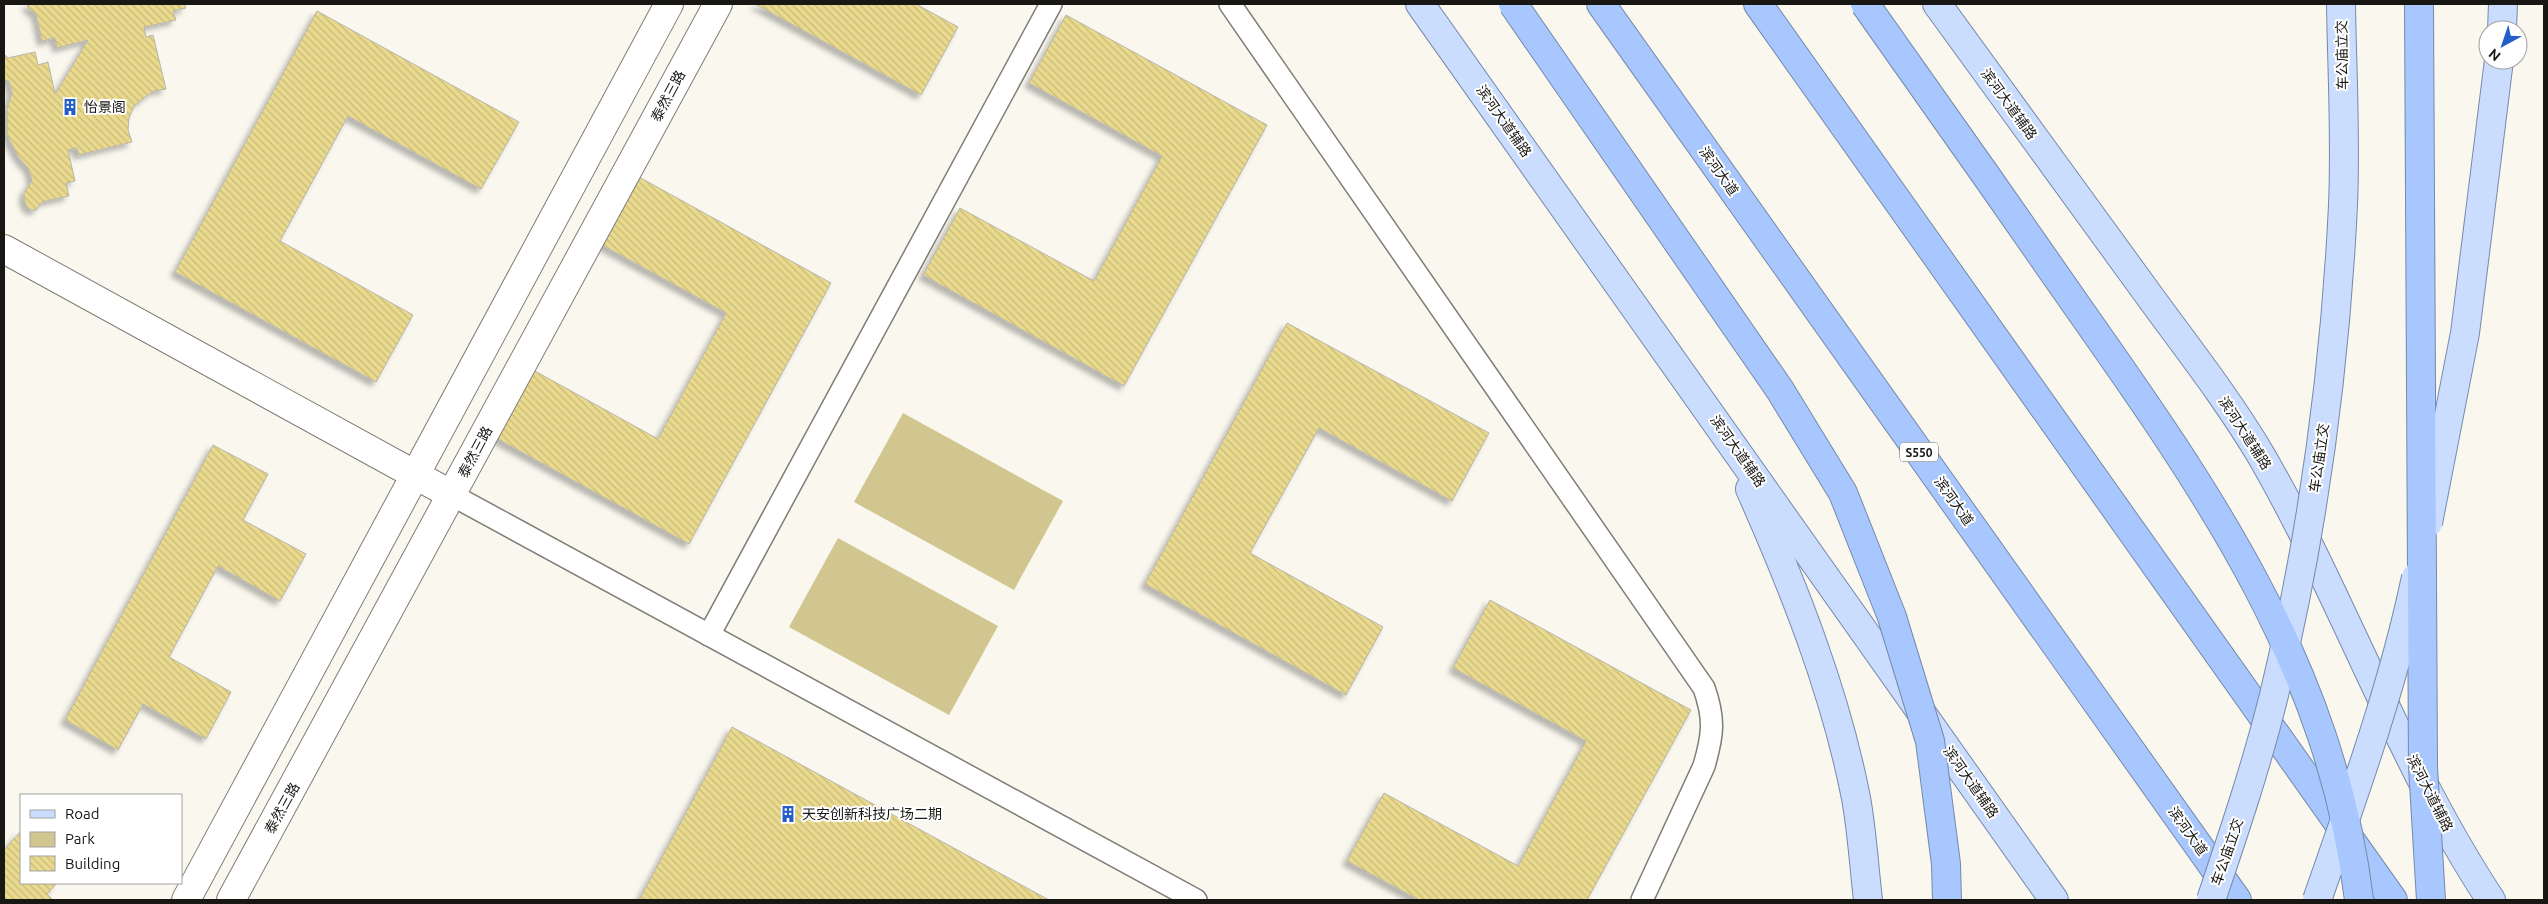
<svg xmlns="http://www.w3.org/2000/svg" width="2548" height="904" viewBox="0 0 2548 904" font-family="Ubuntu,'Noto Sans SC',sans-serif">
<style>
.green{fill:#d1c690}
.building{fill:url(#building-back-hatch);stroke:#b7b5ad;filter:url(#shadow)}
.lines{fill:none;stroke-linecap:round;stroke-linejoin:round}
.lane-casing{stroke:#7f7d75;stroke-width:24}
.street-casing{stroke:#7f7d75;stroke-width:30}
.primary-casing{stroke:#7689ac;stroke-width:30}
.highway-casing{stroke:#7689ac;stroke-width:30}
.lane{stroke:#fff;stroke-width:21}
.street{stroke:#fff;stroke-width:28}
.primary{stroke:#cbddfe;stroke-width:28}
.highway{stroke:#a8c7fe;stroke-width:28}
.primary-bridge-casing{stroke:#7689ac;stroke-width:30;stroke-linecap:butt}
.highway-bridge-casing{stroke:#7689ac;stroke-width:30;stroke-linecap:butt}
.primary-bridge{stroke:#cbddfe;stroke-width:28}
.highway-bridge{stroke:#a8c7fe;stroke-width:28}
.labels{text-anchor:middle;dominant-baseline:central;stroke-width:4;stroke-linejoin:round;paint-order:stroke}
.shield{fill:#fff;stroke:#5d5d5a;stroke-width:1}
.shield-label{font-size:12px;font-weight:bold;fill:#181714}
.street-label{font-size:14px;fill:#181714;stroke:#fff}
.poi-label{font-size:14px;fill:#181714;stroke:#fff;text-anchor:start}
</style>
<defs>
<pattern id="building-back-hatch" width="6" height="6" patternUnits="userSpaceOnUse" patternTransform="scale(1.25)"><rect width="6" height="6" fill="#eada8e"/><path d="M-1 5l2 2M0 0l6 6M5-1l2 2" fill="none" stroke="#c8ba7a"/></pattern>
<filter id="shadow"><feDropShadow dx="-4.5" dy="4.5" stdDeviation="2.5" flood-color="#0004"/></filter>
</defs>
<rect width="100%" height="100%" fill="#f9f7ee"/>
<g class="green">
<polygon points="903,413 1063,501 1014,590 854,502"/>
<polygon points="838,538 998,626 949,715 789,627"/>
</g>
<g class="building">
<polygon points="27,4 184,4 186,8 173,11 176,20 144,27 146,37 153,35 166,89 153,91 134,106 129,118 128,130 132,142 78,155 77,148 68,150 75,181 66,183 69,196 42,202 36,210 31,210 27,207 24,200 24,193 32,181 29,169 19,158 7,135 7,108 12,93 9,81 4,80 4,54 8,58 35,52 38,65 48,62 55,94 88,40 57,48 55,38 42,41 36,14 28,8"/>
<polygon points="755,4 916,4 958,27 921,95"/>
<polygon points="317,11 519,122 481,189 348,116 280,241 413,315 376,382 175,272"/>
<polygon points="1066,15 1267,125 1124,386 923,275 960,208 1094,281 1162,156 1029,83"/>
<polygon points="630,172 831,283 689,544 487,433 524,365 658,439 726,313 593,240"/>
<polygon points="1287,323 1489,433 1452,501 1319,428 1250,553 1383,627 1346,695 1145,584"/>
<polygon points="213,445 268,474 243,520 306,554 280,601 218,566 169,657 231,692 206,739 143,704 118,750 65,720"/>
<polygon points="1490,600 1691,710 1587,900 1419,900 1347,861 1384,793 1518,866 1586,741 1453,668"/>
<polygon points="732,727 1049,900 639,900"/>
<polygon points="21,831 21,883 57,883 47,894 53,900 4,900 4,850"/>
</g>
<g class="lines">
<g class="lane-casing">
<g id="lane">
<path d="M1230 4 1704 688C1715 719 1713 735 1704 766L1642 900"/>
<polyline points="452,495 1196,900"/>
<polyline points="709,635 1051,4"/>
</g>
</g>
<g class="street-casing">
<g id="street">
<polyline points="4,249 452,495"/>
<polyline points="186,900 669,4"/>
<polyline points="231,900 718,4"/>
</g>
</g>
<g class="primary-casing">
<g id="primary">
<polyline points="1420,4 2054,900"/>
<path d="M1937 4C2005 97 2072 190 2140 283 2181 340 2226 396 2262 457 2345 601 2399 761 2491 900"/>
<polyline points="2502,30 2503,4"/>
<path d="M1750 489C1794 588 1835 691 1856 798 1862 831 1864 866 1868 900"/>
</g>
</g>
<g class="highway-casing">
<g id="highway">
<polyline points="1601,4 2237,900"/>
<polyline points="1758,4 2393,900"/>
</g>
</g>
<use href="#lane" class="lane"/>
<use href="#street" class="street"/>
<use href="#primary" class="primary"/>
<use href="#highway" class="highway"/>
<g class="primary-bridge-casing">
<g id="primary-bridge">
<polyline points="2428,523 2465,333 2499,60"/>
<path d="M2211 900C2234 832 2257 764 2274 695 2313 534 2335 370 2343 205 2346 138 2342 71 2341 4"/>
<path d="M2317 900C2354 794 2393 687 2416 577"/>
</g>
</g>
<g class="highway-bridge-casing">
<g id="highway-bridge">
<polyline points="1513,4 1780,390 1843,493 1892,617 1930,741 1946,864 1947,900"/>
<path d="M1865 4C1936 104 2007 205 2077 306 2208 492 2331 667 2359 900"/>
<polyline points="2419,4 2423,767 2431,900"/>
</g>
</g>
<use href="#primary-bridge" class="primary-bridge"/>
<use href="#highway-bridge" class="highway-bridge"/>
</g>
<defs>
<g id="building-bare" transform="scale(1.35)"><path d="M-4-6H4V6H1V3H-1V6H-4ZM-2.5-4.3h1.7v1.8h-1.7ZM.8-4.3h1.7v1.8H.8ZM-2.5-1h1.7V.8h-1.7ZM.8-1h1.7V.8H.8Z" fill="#225dca" stroke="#fff" stroke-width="2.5" paint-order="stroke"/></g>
</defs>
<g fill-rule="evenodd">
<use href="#building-bare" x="70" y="107"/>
<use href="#building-bare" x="788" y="814"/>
</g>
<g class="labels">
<rect class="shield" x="1900" y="442.5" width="38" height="19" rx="4"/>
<g class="shield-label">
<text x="1919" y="452">S550</text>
</g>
<g class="street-label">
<text transform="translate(2342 55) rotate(-91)">车公庙立交</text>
<text transform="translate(668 96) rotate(-62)">泰然三路</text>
<text transform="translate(2009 104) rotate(54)">滨河大道辅路</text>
<text transform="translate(1504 121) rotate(55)">滨河大道辅路</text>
<text transform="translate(1719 171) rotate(55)">滨河大道</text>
<text transform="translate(2245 433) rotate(57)">滨河大道辅路</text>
<text transform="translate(1738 451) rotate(55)">滨河大道辅路</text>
<text transform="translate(475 452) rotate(-62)">泰然三路</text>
<text transform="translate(2319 458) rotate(-82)">车公庙立交</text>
<text transform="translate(1954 501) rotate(55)">滨河大道</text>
<text transform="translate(1971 782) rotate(55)">滨河大道辅路</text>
<text transform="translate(2430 793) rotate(63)">滨河大道辅路</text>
<text transform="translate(282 808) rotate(-61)">泰然三路</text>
<text transform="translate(2188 831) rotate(55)">滨河大道</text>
<text transform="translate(2227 852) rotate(-71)">车公庙立交</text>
</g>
<g class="poi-label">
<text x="84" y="107">怡景阁</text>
<text x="802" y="814">天安创新科技广场二期</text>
</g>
</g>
<rect width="2548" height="904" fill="none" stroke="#181714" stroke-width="10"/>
<rect x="20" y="794" width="162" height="90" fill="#ffffff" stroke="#a3a2a1"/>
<rect x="30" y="810" width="25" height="8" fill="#cbddfe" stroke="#a3a2a1"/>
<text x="65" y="819" font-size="15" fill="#181714">Road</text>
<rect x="30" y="832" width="25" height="15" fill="#d1c690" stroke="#a3a2a1"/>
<text x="65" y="844" font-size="15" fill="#181714">Park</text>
<rect x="30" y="856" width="25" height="15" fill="url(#building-back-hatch)" stroke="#a3a2a1"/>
<text x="65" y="869" font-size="15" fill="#181714">Building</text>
<g transform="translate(2503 45) rotate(220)"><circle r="24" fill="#ffffff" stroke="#a3a2a1"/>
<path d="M0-4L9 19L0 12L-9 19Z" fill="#225dca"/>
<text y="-8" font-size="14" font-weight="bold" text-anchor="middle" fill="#181714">N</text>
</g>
</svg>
